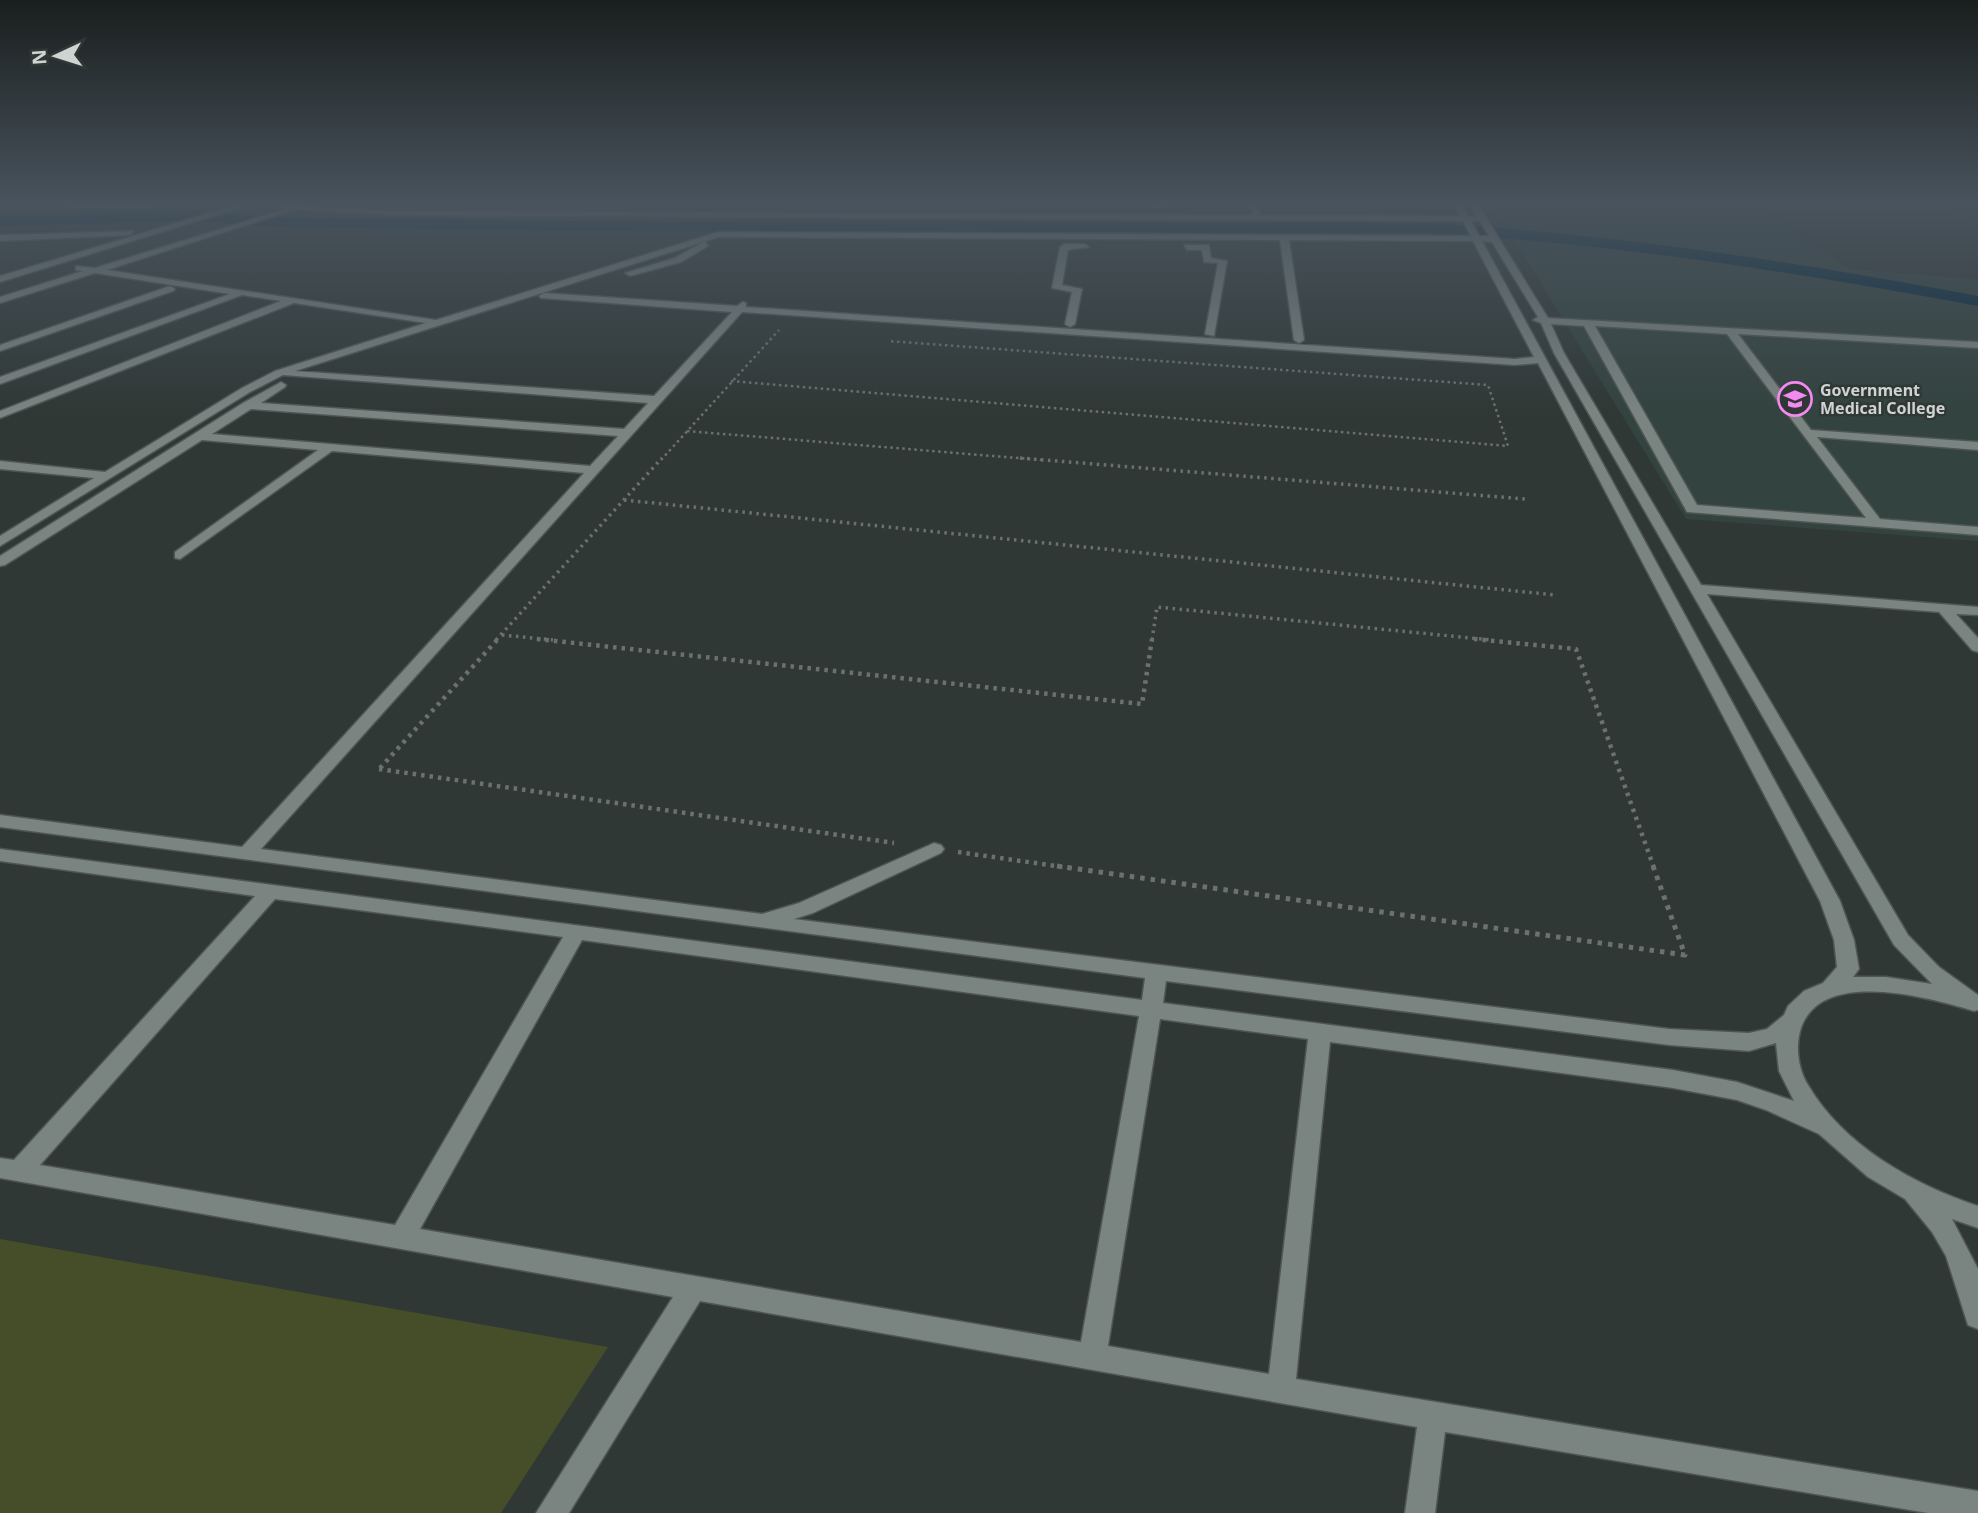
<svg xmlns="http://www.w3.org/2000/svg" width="1978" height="1513" viewBox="0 0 1978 1513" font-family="'Noto Sans',sans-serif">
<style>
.built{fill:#33433f}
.green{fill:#454d29}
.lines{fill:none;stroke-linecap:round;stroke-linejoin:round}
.canal{fill:#04293d;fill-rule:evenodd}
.minor-casing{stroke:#4f5554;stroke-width:3}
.path-far3{stroke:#6a716f;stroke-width:2.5;stroke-dasharray:2.5 3.5;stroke-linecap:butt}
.path-far2{stroke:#6a716f;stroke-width:3.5;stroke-dasharray:2.5 4.5;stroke-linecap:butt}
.path-far1{stroke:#6a716f;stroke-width:4.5;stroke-dasharray:3.5 5;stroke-linecap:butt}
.path{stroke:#6a716f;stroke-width:5;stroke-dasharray:4.5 6;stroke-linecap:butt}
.minor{fill:#7a8481;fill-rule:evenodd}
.labels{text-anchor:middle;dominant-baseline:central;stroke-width:5;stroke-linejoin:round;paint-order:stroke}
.far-poi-label{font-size:16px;font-weight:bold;fill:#cfd4d3;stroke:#303836;text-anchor:start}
</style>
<rect width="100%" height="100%" fill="#303836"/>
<g class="built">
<polygon points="1490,201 1742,201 1849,269 1978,279 1978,541 1686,519"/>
<polygon points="1923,201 1978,201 1978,229"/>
</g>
<polygon class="green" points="0,1239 608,1347 501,1513 0,1513"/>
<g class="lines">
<path class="canal" d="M193 211 279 217 577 221 1430 223C1615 234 1796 262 1978 296V306C1796 272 1615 244 1430 233L577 231 279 227 193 221 0 226V216Z"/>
<g class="minor-casing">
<g id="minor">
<polygon points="152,201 163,201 148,208 0,206 0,202 147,204"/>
<polygon points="249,201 262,201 0,282 0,276"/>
<path d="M1247 201H1255L1261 215 1460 216 1452 201H1460L1468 216 1477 217 1468 201H1476L1548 318 1978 342V348L1738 334 1811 430 1978 442V450L1817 437 1880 519 1978 527V535L1687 512 1584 326 1551 324 1564 353 1701 585 1978 607V615L1956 614 1978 638V652L1972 650 1939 612 1707 594 1908 935 1939 967 1978 995V1010L1974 1011C1930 998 1822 967 1801 1028 1795 1046 1798 1069 1808 1085 1844 1146 1913 1184 1978 1206V1228L1952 1219 1978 1269V1329L1968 1325 1946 1256 1932 1232 1905 1199 1868 1177 1819 1134 1766 1110 1737 1100 1673 1088 1330 1042 1296 1379 1978 1491V1513H1928L1445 1432 1435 1513H1405L1417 1427 700 1301 569 1513H536L673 1297 0 1178V1158L14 1160 255 896 0 861V849L1142 1000 1145 978 0 827V815L242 847 584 473 332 451 180 559 175 558V552L318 450 202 440 5 565 0 566V556L243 403 281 382 286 385 285 387 261 403 624 429 648 403 283 375 250 392 0 546V536L94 478 0 469V461L105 472 242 388 275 371 426 323 294 303 0 418V411L281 301 242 295 0 384V377L230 294 95 273 0 303V297L83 271 76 270V266L95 268 285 209 276 208 279 204 394 211 1253 215ZM296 209 394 215 1463 221 1471 236 718 232 436 320 107 270ZM1471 221H1480L1489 236H1479ZM719 237 1280 240 1294 340 1299 343 1304 340 1289 240 1473 241 1534 357 1515 359 746 307V303L743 302 737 306 544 293 539 296 541 298 732 312 654 396 295 371ZM1482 241 1492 242 1538 317 1533 320 1541 323 1554 353 1894 945 1932 984 1886 977H1853L1859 969 1854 940 1840 901ZM742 312 1515 365 1538 363 1820 901 1834 940 1837 967 1823 983 1804 991 1788 1006 1784 1015 1767 1029 1749 1033 1669 1029 794 919 813 913 941 853 944 849 941 845 934 843 799 903 762 914 261 849ZM1595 326 1727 334 1866 518 1697 505ZM251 409 618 436 590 466 212 434ZM275 899 563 937 395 1225 40 1165ZM582 940 1139 1016 1081 1342 420 1229ZM1166 981 1669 1045 1749 1051 1776 1043 1779 1071 1794 1101 1737 1082 1673 1070 1163 1003ZM1160 1019 1308 1039 1269 1374 1108 1346Z"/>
<polygon points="1001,202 1165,203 1169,205 1165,207 998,206"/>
<polygon points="134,231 131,235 0,241 0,235"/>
<polygon points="705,241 708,246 681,262 630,276 625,273 675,258"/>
<polygon points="1064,244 1085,244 1089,247 1068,250 1062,285 1082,289 1075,324 1070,327 1065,324 1072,292 1052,288 1060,247"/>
<polygon points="1184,245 1209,245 1211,258 1227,261 1214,336 1205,334 1218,263 1204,262 1202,250 1187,250"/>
<polygon points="170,286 175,289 173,291 0,351 0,345"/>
</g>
</g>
<g class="path-far3">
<polyline points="731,381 1508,446 1488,385 888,341"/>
<polyline points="687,431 1042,460"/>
<polyline points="661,460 779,330"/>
</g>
<g class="path-far2">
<polyline points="1020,458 1525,499"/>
<polyline points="624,500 1555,595"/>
<polyline points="502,635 553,640"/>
<polyline points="496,640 662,458"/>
<polyline points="1152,640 1157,607 1491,640"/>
</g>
<g class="path-far1">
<polyline points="537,639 1142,704 1152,639"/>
<polyline points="1474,639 1576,649 1654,868"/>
<polyline points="380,768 498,639"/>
<polyline points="379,769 894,843"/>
<polyline points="958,852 1070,868"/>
</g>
<polyline class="path" points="1057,866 1685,955 1653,866"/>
<use href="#minor" class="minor"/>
</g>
<linearGradient id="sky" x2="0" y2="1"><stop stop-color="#1a1f1e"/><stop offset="0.49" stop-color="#48535d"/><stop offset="1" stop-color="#48535d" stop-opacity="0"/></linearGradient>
<rect width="1978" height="413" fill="url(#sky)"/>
<defs>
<g id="university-ring" transform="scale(1.75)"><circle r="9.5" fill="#303836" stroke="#f489f0" stroke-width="1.5"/><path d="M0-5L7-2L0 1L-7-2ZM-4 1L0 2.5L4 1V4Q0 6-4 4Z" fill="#f489f0"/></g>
</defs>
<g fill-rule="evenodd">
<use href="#university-ring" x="1795" y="399"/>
</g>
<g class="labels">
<g class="far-poi-label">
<text x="1820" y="390">Government<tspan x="1820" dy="18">Medical College</tspan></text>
</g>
</g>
<g transform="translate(56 56) rotate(266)" stroke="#303836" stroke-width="5" paint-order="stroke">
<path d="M0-5L12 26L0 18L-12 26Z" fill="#cfd4d3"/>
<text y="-10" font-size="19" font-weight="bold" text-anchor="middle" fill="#cfd4d3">N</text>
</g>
</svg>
